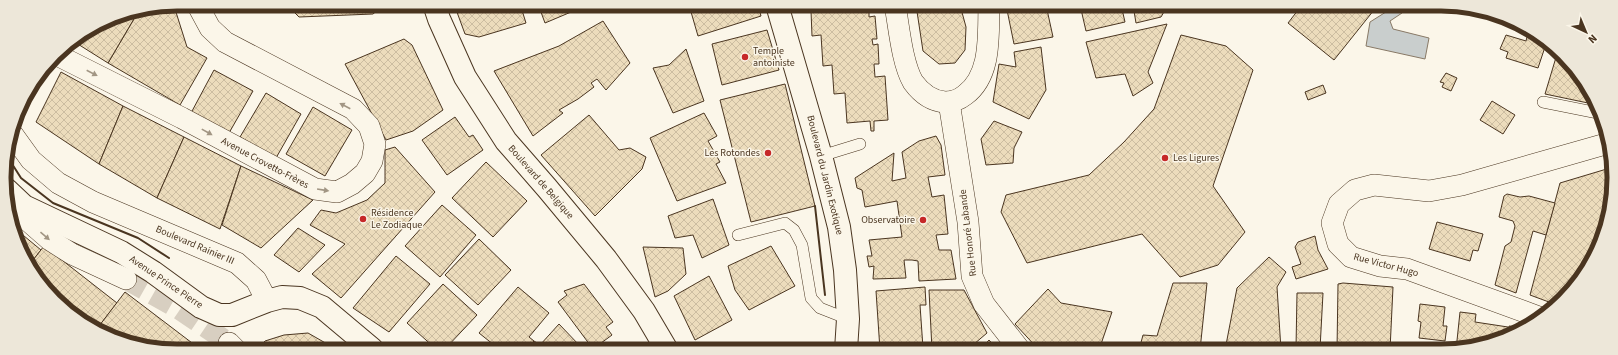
<svg xmlns="http://www.w3.org/2000/svg" width="1618" height="355" viewBox="0 0 1618 355" font-family="'Source Sans 3',sans-serif">
<style>
.water{fill:#c9cecd;stroke:#887966}
.building{fill:url(#building-cross-hatch);stroke:#4a3520}
.lines{fill:none;stroke-linecap:round;stroke-linejoin:round}
.minor-tunnel{stroke:#d8cfc1;stroke-width:21;stroke-dasharray:21 10;stroke-linecap:butt}
.service-casing{stroke:#4a3520;stroke-width:12}
.minor-casing{stroke:#4a3520;stroke-width:22}
.tertiary-casing{stroke:#4a3520;stroke-width:24}
.secondary-casing{stroke:#4a3520;stroke-width:24}
.service{stroke:#fbf6e9;stroke-width:11}
.minor{stroke:#fbf6e9;stroke-width:21}
.tertiary{stroke:#fbf6e9;stroke-width:22}
.secondary{stroke:#fbf6e9;stroke-width:22}
.wall{stroke:#4a3520;stroke-width:2}
.oneway{fill:#a29684}
.poi-dot{fill:#c62828;stroke:#fbf6e9;stroke-width:1.5}
.labels{text-anchor:middle;dominant-baseline:central;stroke-width:3;stroke-linejoin:round;paint-order:stroke}
.poi-label{font-size:10px;fill:#4a3520;stroke:#fbf6e9;text-anchor:start}
.street-label{font-size:10px;fill:#4a3520;stroke:#fbf6e9}
.rim{fill:none;stroke:#4a3520;stroke-width:5}
</style>
<defs>
<pattern id="building-cross-hatch" width="8" height="8" patternUnits="userSpaceOnUse"><rect width="8" height="8" fill="#ecdcbc"/><path d="M0 0l8 8M0 8l8-8" fill="none" stroke="#ccbda1"/></pattern>
</defs>
<rect width="100%" height="100%" fill="#fbf6e9"/>
<polygon class="water" points="1397,5 1403,7 1402,13 1390,21 1393,29 1429,38 1425,59 1366,46 1370,22"/>
<g class="building">
<polygon points="293,4 380,4 379,9 373,14 299,17 293,11"/>
<polygon points="454,4 520,4 526,23 479,37 465,34"/>
<polygon points="538,4 590,4 545,23"/>
<polygon points="689,5 758,5 761,16 698,36"/>
<polygon points="808,5 855,5 808,9"/>
<polygon points="916,5 960,5 966,27 965,50 955,63 939,64 923,51"/>
<polygon points="1006,5 1046,5 1053,37 1014,44"/>
<polygon points="1080,5 1121,5 1125,22 1086,31"/>
<polygon points="1133,5 1168,5 1161,17 1136,23"/>
<polygon points="1302,5 1378,5 1334,60 1288,23"/>
<polygon points="169,6 175,9 187,47 207,58 180,105 108,63 138,12"/>
<polygon points="869,7 869,17 875,16 877,39 872,39 873,45 878,44 879,64 874,64 875,77 885,76 888,120 874,121 874,131 871,131 870,121 847,123 845,93 834,94 832,65 823,66 821,35 812,36 811,11"/>
<polygon points="138,12 108,63 73,41 111,17"/>
<polygon points="603,21 630,63 606,90 597,79 591,83 594,87 578,99 559,110 563,113 533,136 494,71 559,46"/>
<polygon points="1167,24 1148,72 1153,83 1133,96 1125,74 1096,78 1086,42"/>
<polygon points="1529,29 1546,44 1538,68 1506,58 1508,52 1500,49 1506,35 1526,41"/>
<polygon points="767,30 779,70 722,85 712,44"/>
<polygon points="1181,35 1226,46 1253,70 1213,186 1245,232 1218,265 1180,277 1142,234 1027,263 1001,212 1006,195 1089,175 1124,142 1154,109"/>
<polygon points="404,39 412,45 443,110 413,131 386,140 345,64"/>
<polygon points="1041,47 1046,90 1029,119 993,102 999,64 1016,67 1014,52"/>
<polygon points="686,49 704,101 673,113 653,68 669,65"/>
<polygon points="1557,54 1572,66 1569,71 1580,75 1591,97 1588,103 1545,94"/>
<polygon points="214,70 253,91 229,133 191,113"/>
<polygon points="61,72 123,106 99,164 36,122"/>
<polygon points="1446,73 1457,78 1451,91 1442,87 1444,83 1440,82"/>
<polygon points="785,84 815,206 751,222 720,100"/>
<polygon points="1323,85 1326,93 1308,100 1305,92"/>
<polygon points="266,93 301,114 276,158 240,137"/>
<polygon points="1492,101 1515,115 1503,134 1480,120"/>
<polygon points="123,106 184,137 157,198 99,164"/>
<polygon points="313,107 352,130 325,176 286,154"/>
<polygon points="704,113 717,136 708,141 720,162 716,164 726,183 677,201 650,138"/>
<polygon points="589,115 619,150 630,148 646,157 642,169 595,216 541,155"/>
<polygon points="455,117 469,137 473,135 483,150 447,175 422,140"/>
<polygon points="994,121 1022,132 1014,148 1013,163 986,165 981,139"/>
<polygon points="936,136 941,145 945,175 928,177 932,197 944,195 948,234 936,235 939,250 951,250 956,279 919,281 918,261 912,260 904,260 906,278 873,279 874,266 869,267 867,256 872,256 869,240 902,237 897,201 865,207 862,190 857,188 855,178 894,153 892,181 906,178 902,152 919,141"/>
<polygon points="184,137 241,166 220,229 157,198"/>
<polygon points="395,147 435,192 341,298 312,274 345,244 310,225 321,210 336,213 367,200 385,183 385,150"/>
<polygon points="486,162 527,201 493,237 452,198"/>
<polygon points="241,166 313,200 261,248 222,225"/>
<polygon points="1610,168 1612,200 1596,254 1563,300 1557,305 1530,295 1560,183"/>
<polygon points="1507,194 1520,197 1529,196 1555,203 1546,235 1533,231 1516,293 1495,285 1505,246 1511,242 1515,226 1513,221 1499,217 1504,196"/>
<polygon points="713,199 729,245 702,258 693,235 675,238 668,216"/>
<polygon points="442,205 476,235 440,277 405,246"/>
<polygon points="1437,222 1483,234 1478,251 1473,250 1470,261 1429,249"/>
<polygon points="12,226 41,250 30,264"/>
<polygon points="298,228 325,245 299,272 274,255"/>
<polygon points="1315,236 1318,250 1328,269 1296,279 1292,267 1301,264 1295,247 1298,242"/>
<polygon points="479,239 511,270 478,305 445,275"/>
<polygon points="44,246 117,303 96,330 91,328 40,283 30,264"/>
<polygon points="771,246 795,286 749,310 735,290 728,266"/>
<polygon points="643,247 683,248 686,274 668,291 655,297"/>
<polygon points="396,256 430,284 389,332 353,308"/>
<polygon points="1269,257 1286,272 1277,287 1281,350 1225,350 1237,288"/>
<polygon points="709,276 732,320 695,340 674,296"/>
<polygon points="1173,283 1207,283 1200,350 1139,350 1143,335 1157,336"/>
<polygon points="1343,283 1393,287 1390,350 1337,350 1338,284"/>
<polygon points="443,284 477,315 445,349 436,349 407,323"/>
<polygon points="584,284 613,322 606,327 612,335 593,349 558,302 567,295 564,291"/>
<polygon points="518,287 549,313 529,337 534,341 526,349 499,349 479,333"/>
<polygon points="925,287 926,305 920,305 923,348 880,350 876,291"/>
<polygon points="1048,289 1061,303 1112,312 1099,350 1039,350 1015,324"/>
<polygon points="929,290 964,290 987,333 967,350 932,350"/>
<polygon points="125,292 200,349 155,349 96,330"/>
<polygon points="1297,293 1323,293 1320,349 1296,348"/>
<polygon points="1420,304 1445,307 1443,326 1447,326 1445,341 1419,338 1421,322 1418,321"/>
<polygon points="1460,312 1476,314 1475,322 1508,327 1508,336 1463,350 1456,350"/>
<polygon points="559,324 580,346 576,350 526,349 534,341 540,345"/>
<polygon points="1509,326 1516,327 1522,329 1517,333 1508,336"/>
<polygon points="308,333 336,349 258,349 265,341 284,335"/>
<polygon points="989,340 998,350 980,350"/>
</g>
<g class="lines">
<polyline class="minor-tunnel" points="126,279 179,309 229,343"/>
<g class="service-casing">
<g id="service">
<polyline points="1543,102 1598,113"/>
<polyline points="821,156 860,144"/>
<polyline points="738,235 785,223 794,230 802,245 811,298 820,308 848,319"/>
</g>
</g>
<g class="minor-casing">
<g id="minor">
<path d="M895 5C899 27 902 63 913 82 921 93 931 101 945 102 952 102 960 99 965 95 992 75 988 35 989 5"/>
<polyline points="57,55 182,118 315,189 337,192 352,184 365,173 372,161 375,144 369,126 353,109 225,42 210,28 197,4"/>
<polyline points="949,102 968,222 972,276 984,304 1020,350"/>
<polyline points="13,135 31,160 58,183 93,202 237,263 256,280 267,301"/>
<polyline points="24,206 26,219 50,240 72,254 126,279"/>
<polyline points="1539,317 1407,269 1380,266 1351,257 1338,244 1332,223 1339,204 1355,190 1374,185 1429,191 1462,185 1609,143"/>
<polyline points="229,343 235,349"/>
</g>
</g>
<g class="tertiary-casing">
<polyline id="tertiary" points="434,4 439,19 465,77 506,141 547,188 606,259 644,311 667,350"/>
</g>
<g class="secondary-casing">
<g id="secondary">
<polyline points="777,5 821,156 839,227 845,270 848,319 846,350"/>
<polyline points="7,190 24,206 121,252 153,272 201,307 219,315 232,315 267,301 282,297 300,298 322,307 372,349"/>
</g>
</g>
<use href="#service" class="service"/>
<use href="#minor" class="minor"/>
<use href="#tertiary" class="tertiary"/>
<use href="#secondary" class="secondary"/>
<g class="wall">
<polyline points="7,156 21,178 53,203 138,238 169,258"/>
<polyline points="815,206 825,295"/>
</g>
</g>
<defs><path id="oneway-solid" d="M-6-.8H1V-3.2L6.5 0L1 3.2V.8H-6Z"/></defs>
<g class="oneway">
<use href="#oneway-solid" transform="translate(92 73) rotate(27)"/>
<use href="#oneway-solid" transform="translate(345 106) rotate(-152)"/>
<use href="#oneway-solid" transform="translate(207 132) rotate(29)"/>
<use href="#oneway-solid" transform="translate(323 190) rotate(9)"/>
<use href="#oneway-solid" transform="translate(45 236) rotate(41)"/>
</g>
<g class="poi-dot">
<circle cx="745" cy="57" r="4"/>
<circle cx="768" cy="153" r="4"/>
<circle cx="1165" cy="158" r="4"/>
<circle cx="363" cy="219" r="4"/>
<circle cx="923" cy="220" r="4"/>
</g>
<g class="labels">
<g class="poi-label">
<text x="753" y="51">Temple<tspan x="753" dy="12">antoiniste</tspan></text>
<text x="760" y="153" text-anchor="end">Les Rotondes</text>
<text x="1173" y="158">Les Ligures</text>
<text x="371" y="213">Résidence<tspan x="371" dy="12">Le Zodiaque</tspan></text>
<text x="915" y="220" text-anchor="end">Observatoire</text>
</g>
<g class="street-label">
<text transform="translate(265 163) rotate(28)">Avenue Crovetto-Frères</text>
<text transform="translate(825 175) rotate(76)">Boulevard du Jardin Exotique</text>
<text transform="translate(541 182) rotate(49)">Boulevard de Belgique</text>
<text transform="translate(968 233) rotate(-97)">Rue Honoré Labande</text>
<text transform="translate(195 245) rotate(23)">Boulevard Rainier III</text>
<text transform="translate(1386 265) rotate(15)">Rue Victor Hugo</text>
<text transform="translate(166 282) rotate(34)">Avenue Prince Pierre</text>
</g>
</g>
<path d="M0 0H1618V355H0ZM177 11H1441A166 166 0 0 1 1607 177V178A166 166 0 0 1 1441 344H177A166 166 0 0 1 11 178V177A166 166 0 0 1 177 11Z" fill="#ede7d9" fill-rule="evenodd"/>
<path class="rim" d="M177 11H1441A166 166 0 0 1 1607 177V178A166 166 0 0 1 1441 344H177A166 166 0 0 1 11 178V177A166 166 0 0 1 177 11Z"/>
<g transform="translate(1586 32) rotate(136)" stroke="#fbf6e9" stroke-width="3" paint-order="stroke">
<path d="M0-3L7 15L0 10L-7 15Z" fill="#4a3520"/>
<text y="-6" font-size="11" font-weight="bold" text-anchor="middle" fill="#4a3520">N</text>
</g>
</svg>
